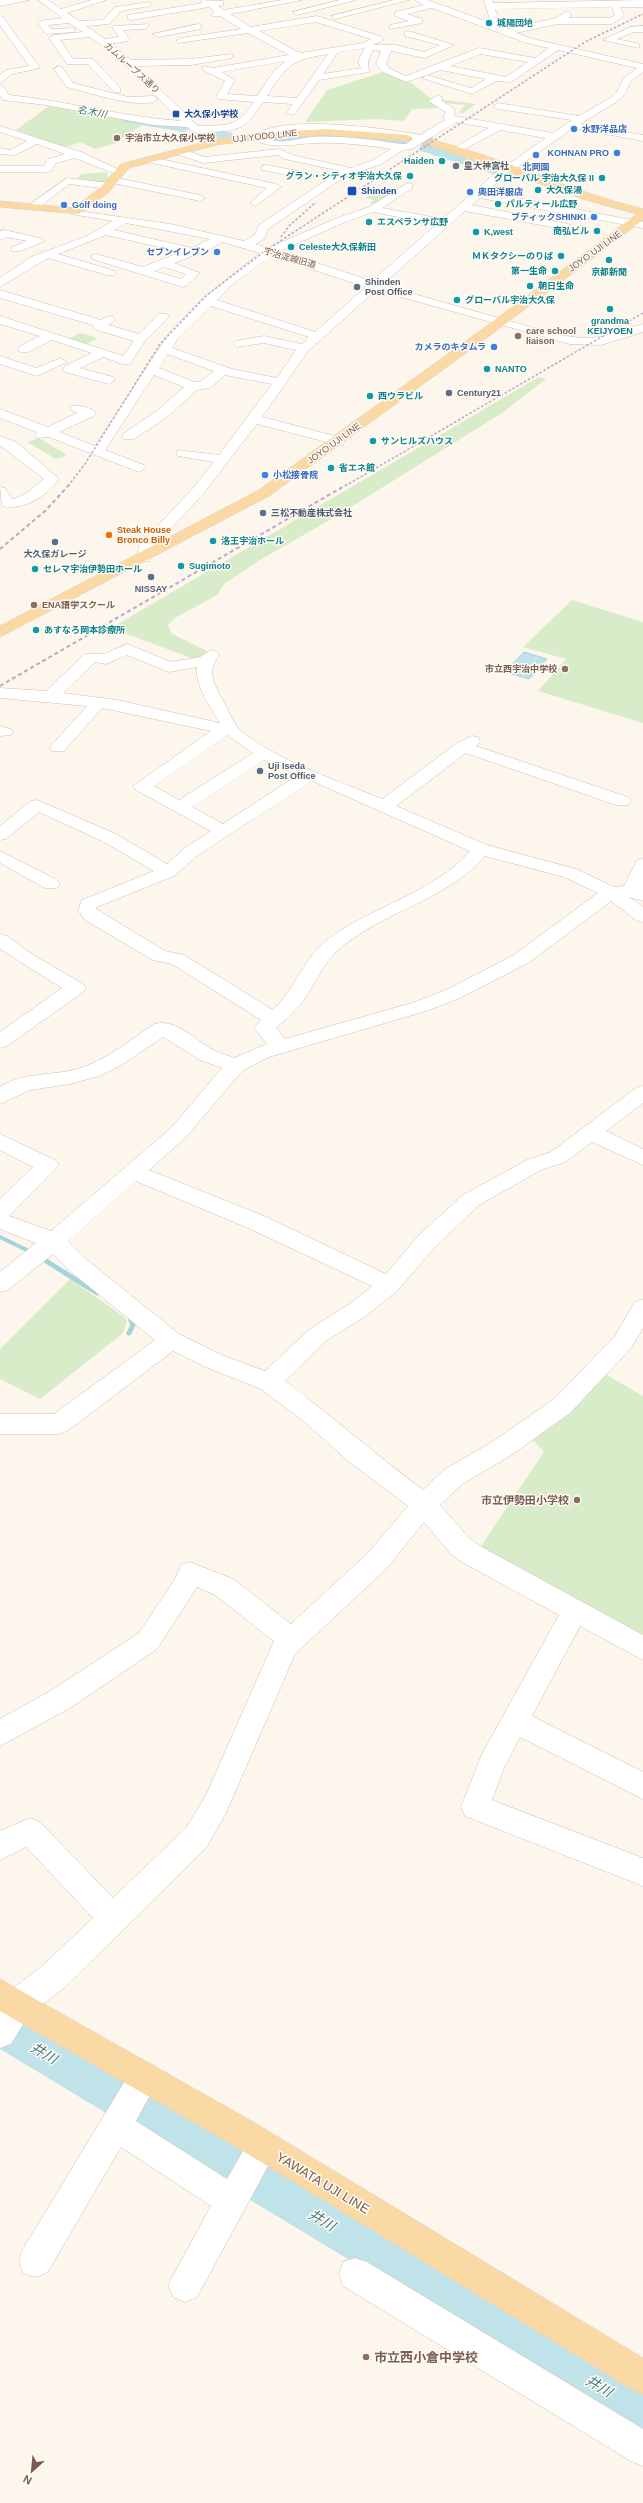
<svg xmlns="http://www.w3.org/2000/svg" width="643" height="2503" viewBox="0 0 643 2503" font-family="Helvetica,'Noto Sans JP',sans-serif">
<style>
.green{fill:#d8ecc9}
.water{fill:#bfe3e8;stroke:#a5d3da}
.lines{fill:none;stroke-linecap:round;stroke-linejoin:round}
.stream-far1{stroke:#a5d3da;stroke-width:4}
.stream{stroke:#a5d3da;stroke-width:5}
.river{fill:#bfe3e8;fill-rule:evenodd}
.major-tunnel{stroke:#dcd0c4;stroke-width:10;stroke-dasharray:10 5;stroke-linecap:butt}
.minor-casing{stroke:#d1beb0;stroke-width:1}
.major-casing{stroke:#dad1cd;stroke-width:1}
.minor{fill:#fff;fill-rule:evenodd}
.major{fill:#fbd9a5;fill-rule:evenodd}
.rail-far1{stroke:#b9a8c9;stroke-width:1.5;stroke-dasharray:2.5 2;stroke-linecap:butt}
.rail{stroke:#b9a8c9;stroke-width:2;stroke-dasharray:4 3;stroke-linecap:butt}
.culture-dot{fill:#0f9aa8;stroke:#fffaf3;stroke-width:1.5}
.transit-dot{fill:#1a4fb4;stroke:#fffaf3;stroke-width:1.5}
.shop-dot{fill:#3f7fe0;stroke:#fffaf3;stroke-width:1.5}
.education-dot{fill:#8d6e63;stroke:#fffaf3;stroke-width:1.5}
.worship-dot{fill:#6b7280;stroke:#fffaf3;stroke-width:1.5}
.service-dot{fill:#5c6f8a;stroke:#fffaf3;stroke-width:1.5}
.food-dot{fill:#e8710a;stroke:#fffaf3;stroke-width:1.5}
.labels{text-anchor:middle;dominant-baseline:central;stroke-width:3;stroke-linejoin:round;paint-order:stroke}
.far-culture-label{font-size:9px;font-weight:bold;fill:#0d838f;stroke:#fffaf3;text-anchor:start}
.far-street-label{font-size:9px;fill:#7a5c4d;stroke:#fffaf3}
.far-transit-label{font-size:9px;font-weight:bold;fill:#164399;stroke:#fffaf3;text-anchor:start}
.far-shop-label{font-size:9px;font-weight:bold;fill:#366cbe;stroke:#fffaf3;text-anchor:start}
.far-education-label{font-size:9px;font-weight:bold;fill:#785e54;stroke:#fffaf3;text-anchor:start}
.far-worship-label{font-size:9px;font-weight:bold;fill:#5b616d;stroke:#fffaf3;text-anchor:start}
.far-service-label{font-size:9px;font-weight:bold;fill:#4e5e75;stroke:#fffaf3;text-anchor:start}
.far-food-label{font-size:9px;font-weight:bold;fill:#c56008;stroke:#fffaf3;text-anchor:start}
.far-water-label{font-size:10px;font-style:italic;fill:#437c86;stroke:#fffaf3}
.education-label{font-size:11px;font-weight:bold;fill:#785e54;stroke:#fffaf3;text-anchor:end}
.near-street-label{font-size:13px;fill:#7a5c4d;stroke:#fffaf3}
.near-education-label{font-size:13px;font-weight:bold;fill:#785e54;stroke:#fffaf3;text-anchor:start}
.near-water-label{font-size:14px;font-style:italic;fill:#437c86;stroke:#fffaf3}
</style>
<rect width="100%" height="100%" fill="#fdf6ec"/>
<g class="green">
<polygon points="386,71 413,84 430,98 476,104 463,113 459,113 465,105 443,103 443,108 412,109 404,121 377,119 305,122 327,90"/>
<polygon points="49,106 143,124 116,143 95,149 80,142 64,148 16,130"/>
<polygon points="106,172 108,176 104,184 76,181 81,174"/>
<polygon points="375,188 397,193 374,205 370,203 374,200 366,198 372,193 369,192"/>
<polygon points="80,333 98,338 87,344 68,339"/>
<polygon points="539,377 546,379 502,413 335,517 260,560 224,584 217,595 175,618 168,625 172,634 207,651 201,659 194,659 111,628"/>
<polygon points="39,438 67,455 56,459 27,442"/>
<polygon points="572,600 643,622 643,723 538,691 566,659 523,647"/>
<polygon points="70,1279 123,1316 127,1322 122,1334 40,1399 0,1379 0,1349"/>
<polygon points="605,1374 643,1396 643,1643 479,1549 544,1452 532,1439"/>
</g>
<polygon class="water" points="524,652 547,659 529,679 505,672"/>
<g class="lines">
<g class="stream-far1">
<polyline points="0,1237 31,1252"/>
<polyline points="41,1258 48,1262"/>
</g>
<g class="stream">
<polyline points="46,1261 97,1293"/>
<polyline points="129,1315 133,1325 129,1333"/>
</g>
<g class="river">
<polygon points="127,115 184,124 190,128 184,132 123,122 121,119"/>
<polygon points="212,128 232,133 233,136 227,140 207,135 206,132 207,129"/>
<polygon points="332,133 402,139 408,143 402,147 332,141 277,144 271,140 277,136"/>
<polygon points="426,144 498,167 500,170 493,174 421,151 419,148 421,145"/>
<polygon points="0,2008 14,2013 643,2388 643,2435 628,2428 0,2049"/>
</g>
<polyline class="major-tunnel" points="408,138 433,143"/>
<g class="minor-casing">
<g id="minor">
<polygon points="0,0 29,0 0,6"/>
<path d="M38 0H48L61 9 92 0H106L67 13 79 21 103 20 115 7 150 2V6L121 11 109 24 86 26 105 39 119 37 113 28 114 26 148 24 149 26 145 29 123 30 130 39 128 41 111 44 131 60 191 59 232 54V58L191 65 136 66 198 126C227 125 237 128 254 102L218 99 216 97 225 81 203 70V66L213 68 289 55 248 33 178 43 176 41 181 38 241 29 220 16H212L211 14 214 11 209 7 131 20 128 19V15L203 3 200 0 223 1V5L218 6 224 10 283 0H302L230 14 251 27 317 16 382 37V41L373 45H396L424 52 440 45 405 36V32L408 31 454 45 425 58 391 51 386 64 389 68 406 76 479 48 535 58 549 48 527 43 432 8 407 14 422 19V23L390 29V25L409 21 395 16V12L424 5 415 0H427L491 23 484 0H492L493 3 643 0V7H620L624 16 612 24H557L516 33 533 39 643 64V72L631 81 624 95 616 102 580 124 643 135V141L573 128 501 179 486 192 643 222V228L480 198 471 205 568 224 574 227 568 230 465 211 382 285 559 335 581 338 601 337 643 324V332L601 345 570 344 376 290 308 351 262 417 343 438 345 441 343 444 338 445 257 424 203 494 151 550 149 561H139L137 558 139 546 193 488 214 462 178 456 176 453 178 450 219 455 272 384 225 375 210 388 197 390 167 417 134 439H124L122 436 124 433 157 411 184 387 154 375 105 450 144 465 146 468 139 472 49 437 37 438 35 435 37 432 0 418V409L48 427 77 413 70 409 72 406C79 405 91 407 96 413L94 416 59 432 95 446 170 332 203 298 260 253 222 242 210 249 174 263 200 273 187 285 183 287 92 259V255L96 254 143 267 181 252 106 235 58 254 115 271V275H107L48 258 0 287V278L31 257 87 236 113 221 71 214V210L170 224 244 241 255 235 259 225 340 171 285 159 278 155 203 163 177 154V150H185L204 157 280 149 292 155 351 168 373 160 391 149C365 145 340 142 314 143 295 144 280 148 261 143L257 136C274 113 392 129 420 135L445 120 443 118 446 112 428 101 438 95 443 98 441 100 454 109V116L553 133 572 120 498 109 493 106 498 103 579 116 610 98 617 92 624 78 637 68 558 50 511 82 496 81 472 94 422 78 427 75 471 88 486 79 441 70 406 82 383 72 376 64 381 51 373 50 368 61 369 72 319 80 294 115 286 113 293 104 263 102C245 130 238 131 206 132L212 137 207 140 187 127 153 125 46 105 3 100 0 96V85L3 86 9 95C67 101 123 117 181 121L113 53 90 37 60 40 73 59H93L120 88V92H114L88 64H67L49 38 54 35 83 32 69 23 48 25 51 29 74 28V32L46 34 38 23 39 21 63 18ZM612 7 615 15 610 18H569L571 14 567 11 556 18 508 29 500 25 495 9ZM316 22 371 39 363 43 300 53 259 31ZM365 48 358 61 361 68 323 74 338 52ZM328 54 297 98 267 96C286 66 291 60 328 54ZM480 54 528 62 506 77 450 66ZM286 61 274 71 257 96 227 94 235 80 221 72ZM456 122 489 128 457 146V150L461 151 500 130 546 138 493 175 443 219 382 208 412 188V184L408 183 369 207 337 218 268 248 255 244 264 239 268 229 344 177 381 164 403 150 412 149ZM319 131 388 134 413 139 406 144H401C372 140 342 135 312 137 301 138 276 146 267 137L285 132ZM374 212 436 225 372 281 280 251 345 222ZM126 223 210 239 192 248 114 230ZM271 256 366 287 315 332 217 300 234 283ZM164 267 186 274 181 279 154 271ZM211 306 309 337 302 344 264 336 236 341 234 344 236 347 264 343 296 350 277 378 232 369 172 348 179 337ZM167 354 214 371 201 381 194 382 159 368Z"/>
<polygon points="340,0 356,0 297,15 293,12"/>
<polygon points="394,0 409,0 335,19 331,16"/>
<polygon points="0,16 3,17 40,68 12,74 0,83 0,75 6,70 29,66 0,25"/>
<polygon points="198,24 201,25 201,29 158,37 153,34"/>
<polygon points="643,26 643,32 634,32 617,39 639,44 639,48 603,40 630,27"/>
<path d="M59 66 62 67 73 83 128 97 153 96 158 99C145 112 84 91 67 87L54 69Z"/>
<polygon points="0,126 81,152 122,171 117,174 113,173 75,158 56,163 51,171 47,172 0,172 0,166 44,166 48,159 65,154 37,144 15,155 0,154 0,148 10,150 27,141 0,132"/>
<polygon points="151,157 276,184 281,187 255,206 250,203 267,188 147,162 146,160"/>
<polygon points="266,165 309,173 314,176 309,179 262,170 262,166"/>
<polygon points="112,177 200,195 205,198 200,201 108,182 107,180"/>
<polygon points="67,178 109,183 114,186 109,189 69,184 37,209 29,209 29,205"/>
<polygon points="5,230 43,239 45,241 20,251 12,251 12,247 27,241 7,237 0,240 0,231"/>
<polygon points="0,290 101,320 109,316 113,317 115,320 108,325 139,334 159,314 167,314 169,317 145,341 130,364 122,364 103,357 80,368 113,377 115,380 109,384 65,372 63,369 65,366 92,353 52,340 28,352 20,352 18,349 20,346 40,336 0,324 0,316 123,356 134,341 94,329 93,325 0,298"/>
<polygon points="0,356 36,368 61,358 67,362 37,376 0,364"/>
<path d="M0 436 16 442 59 479C47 496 23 511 2 506L0 487 5 488 12 499H14L27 493 44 479 0 445Z"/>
<path d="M127 644 171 662 200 657 211 650 217 652 219 655C208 671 212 680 221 697 227 706 232 721 239 729 274 760 339 781 382 799L457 743 472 736 478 737 480 741 476 746 628 797 631 801 628 805H616L466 753 396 806 487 845 576 869 614 887 624 886 637 860 643 859V901L629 897 643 907V922L636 920 611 901 528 963 460 998 426 1011 269 1057 242 1071 185 1138 149 1170 264 1216 386 1274 419 1235 463 1195 527 1160 551 1152 636 1088 643 1086V1103L606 1131 643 1149V1165L592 1142 565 1162 541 1170 479 1205 435 1247 397 1291 367 1315 326 1341 285 1381C332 1416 376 1455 423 1490L444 1470 492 1442 554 1399 615 1336 635 1302 643 1299V1328L631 1348 570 1413 510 1456 462 1484 440 1505 469 1538 480 1546 643 1635V1660L580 1626 532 1716 643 1772V1799L520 1737 504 1768 492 1800 643 1858V1886L465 1816 461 1807 482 1754 559 1615 462 1562 451 1554 424 1522 386 1569 295 1654 226 1813 206 1848 64 1988 29 2015 11 2044 0 2048V2005L7 1993 42 1966 93 1918 26 1847 0 1860V1831L30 1818 40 1822 113 1898 186 1828 206 1795 274 1641 215 1595 197 1587 157 1649 70 1708 0 1746V1719L52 1690 139 1633 175 1579 181 1565 190 1562 233 1579 291 1624 368 1553 408 1506 348 1461 305 1422 261 1389 208 1368 173 1351 67 1431 59 1434H0V1414H54L155 1340 71 1272 53 1254 8 1290 0 1292V1272L36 1243 0 1229V1199L33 1167 0 1150V1134L55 1160 59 1165 9 1216 51 1231 171 1128 222 1068 200 1060 163 1037 120 1066 99 1076 70 1084 30 1090 0 1104V1087C23 1072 52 1076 77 1069 106 1061 130 1040 154 1024 176 1018 195 1040 213 1050 220 1053 227 1055 234 1058L267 1044 254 1028 261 1020 172 964 153 960 85 920 78 910 82 900 154 871 104 842 39 812 6 839 0 840V826L31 801 37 800 116 834 167 864 186 847 211 831 136 790 133 786 211 731 102 708 64 751H52L50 747 87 706 0 698V688L46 691 85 654H104ZM127 655 169 672 197 667C195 687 211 707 220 723L117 700 63 693 95 662 106 664ZM227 735 253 753 179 800 154 786ZM264 760 298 775 223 824 192 807ZM312 781 470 851C433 894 371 906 327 940 305 957 295 989 273 1010L184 955 165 951 96 909 97 907 174 876 198 855ZM485 856 564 877 598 893 514 955 446 990 412 1003 285 1039 276 1028C286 1019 297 1010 305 998 316 983 323 963 338 950 382 911 445 902 485 856ZM136 1181 248 1228 372 1286 351 1303 310 1329 265 1371 224 1356 179 1334 87 1260 68 1241Z"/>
<polygon points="0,726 11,729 13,732 11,735 0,736"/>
<polygon points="0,851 57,880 60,884 57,888 45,888 0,863"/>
<polygon points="0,934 7,936 30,953 83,984 86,988 83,992 7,1046 0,1048 0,1032 62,988 0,949"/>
<polygon points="145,2062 156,2066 160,2077 136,2121 227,2179 252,2135 263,2130 274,2135 279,2146 197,2297 185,2302 173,2297 168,2285 211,2206 121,2147 47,2273 35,2277 23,2273 19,2261 23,2249 134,2066"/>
<polygon points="355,2258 367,2262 643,2429 643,2466 631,2461 343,2286 339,2274 343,2262"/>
</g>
</g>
<g class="major-casing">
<g id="major">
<polygon points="326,129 408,135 413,138 408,141 326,135 262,139 216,145 129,168 108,193 79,214 0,207 0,201 73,208 100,188 121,164 216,139 262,133"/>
<path d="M433 140C505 158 571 192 643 209V220L496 331 269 496 0 637V626L259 490 488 325 637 214 586 200 429 145V141Z"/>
<polygon points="0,1979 255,2123 643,2358 643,2394 631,2389 233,2145 0,2011"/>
</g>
</g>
<use href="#minor" class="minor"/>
<use href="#major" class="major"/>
<g class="rail-far1">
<polyline points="281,237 289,226 316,202"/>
<polyline points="68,486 85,464 160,344 207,295 265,251 585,42 643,14"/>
<polyline points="345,486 643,313"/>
</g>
<g class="rail">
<polyline points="0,549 45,511 69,485"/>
<polyline points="0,686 346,485"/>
</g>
</g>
<g class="culture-dot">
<circle cx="489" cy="23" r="4"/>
<circle cx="442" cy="161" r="4"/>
<circle cx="410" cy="176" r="4"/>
<circle cx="602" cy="178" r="4"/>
<circle cx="538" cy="190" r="4"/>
<circle cx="498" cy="204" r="4"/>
<circle cx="369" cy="222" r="4"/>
<circle cx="597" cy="231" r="4"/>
<circle cx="476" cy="232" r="4"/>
<circle cx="291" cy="247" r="4"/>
<circle cx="561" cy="256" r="4"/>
<circle cx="609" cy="260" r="4"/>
<circle cx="555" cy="271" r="4"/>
<circle cx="530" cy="286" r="4"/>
<circle cx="457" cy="300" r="4"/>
<circle cx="610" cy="309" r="4"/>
<circle cx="487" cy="369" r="4"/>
<circle cx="370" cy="396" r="4"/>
<circle cx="373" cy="441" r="4"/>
<circle cx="331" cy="468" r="4"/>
<circle cx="213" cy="541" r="4"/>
<circle cx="181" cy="566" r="4"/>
<circle cx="35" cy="569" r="4"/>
<circle cx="36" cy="630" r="4"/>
</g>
<g class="transit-dot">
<rect x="172" y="110" width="8" height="8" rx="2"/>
<rect x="347" y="186" width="10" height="10" rx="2"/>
</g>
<g class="shop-dot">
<circle cx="574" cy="129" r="4"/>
<circle cx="617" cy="153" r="4"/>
<circle cx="536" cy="155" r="4"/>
<circle cx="470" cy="192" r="4"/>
<circle cx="64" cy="205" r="4"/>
<circle cx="594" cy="217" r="4"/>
<circle cx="217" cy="252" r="4"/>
<circle cx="494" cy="347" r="4"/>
<circle cx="265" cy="475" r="4"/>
</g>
<g class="education-dot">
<circle cx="117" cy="138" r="4"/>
<circle cx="518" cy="336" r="4"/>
<circle cx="34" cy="605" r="4"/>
<circle cx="565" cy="669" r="4"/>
<circle cx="577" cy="1500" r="4"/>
<circle cx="366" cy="2357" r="4"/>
</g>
<circle class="worship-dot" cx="456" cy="166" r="4"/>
<g class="service-dot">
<circle cx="357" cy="287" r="4"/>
<circle cx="449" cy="393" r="4"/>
<circle cx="263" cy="513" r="4"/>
<circle cx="55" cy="542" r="4"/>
<circle cx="151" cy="577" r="4"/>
<circle cx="260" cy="771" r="4"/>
</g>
<circle class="food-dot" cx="109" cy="535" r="4"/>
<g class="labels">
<g class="far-culture-label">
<text x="497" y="23">城陽団地</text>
<text x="434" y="161" text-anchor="end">Haiden</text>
<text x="402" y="176" text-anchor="end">グラン・シティオ宇治大久保</text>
<text x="594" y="178" text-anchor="end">グローバル 宇治大久保 II</text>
<text x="546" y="190">大久保湯</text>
<text x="506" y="204">パルティール広野</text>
<text x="377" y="222">エスペランサ広野</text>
<text x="589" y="231" text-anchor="end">商弘ビル</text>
<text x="484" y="232">K,west</text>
<text x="299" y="247">Celeste大久保新田</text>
<text x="553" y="256" text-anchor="end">ＭＫタクシーのりば</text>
<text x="547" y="271" text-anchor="end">第一生命</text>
<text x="609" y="272" text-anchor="middle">京都新聞</text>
<text x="538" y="286">朝日生命</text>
<text x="465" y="300">グローバル宇治大久保</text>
<text x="610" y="321" text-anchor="middle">grandma<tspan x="610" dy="10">KEIJYOEN</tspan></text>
<text x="495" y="369">NANTO</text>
<text x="378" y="396">西ウラビル</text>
<text x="381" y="441">サンヒルズハウス</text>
<text x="339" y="468">省エネ館</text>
<text x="221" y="541">洛王宇治ホール</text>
<text x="189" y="566">Sugimoto</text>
<text x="43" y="569">セレマ宇治伊勢田ホール</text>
<text x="44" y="630">あすなろ岡本診療所</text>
</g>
<g class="far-street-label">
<text transform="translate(132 68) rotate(42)">カムループス通り</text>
<text transform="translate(265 136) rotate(-6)">UJI YODO LINE</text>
<text transform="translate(595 251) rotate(-36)">JOYO UJI LINE</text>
<text transform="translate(290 258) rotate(16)">宇治淀線旧道</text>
<text transform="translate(334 443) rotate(-36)">JOYO UJI LINE</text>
</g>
<g class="far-transit-label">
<text x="184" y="114">大久保小学校</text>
<text x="361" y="191">Shinden</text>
</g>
<g class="far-shop-label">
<text x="582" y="129">水野洋品店</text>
<text x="609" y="153" text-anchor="end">KOHNAN PRO</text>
<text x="536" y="167" text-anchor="middle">北岡園</text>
<text x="478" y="192">奥田洋服店</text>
<text x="72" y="205">Golf doing</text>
<text x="586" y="217" text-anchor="end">ブティックSHINKI</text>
<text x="209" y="252" text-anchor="end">セブンイレブン</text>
<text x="486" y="347" text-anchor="end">カメラのキタムラ</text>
<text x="273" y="475">小松接骨院</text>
</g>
<g class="far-education-label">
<text x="125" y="138">宇治市立大久保小学校</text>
<text x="526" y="331">care school<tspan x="526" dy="10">liaison</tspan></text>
<text x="42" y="605">ENA語学スクール</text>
<text x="557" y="669" text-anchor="end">市立西宇治中学校</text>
</g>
<g class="far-worship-label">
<text x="464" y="166">皇大神宮社</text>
</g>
<g class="far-service-label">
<text x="365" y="282">Shinden<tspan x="365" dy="10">Post Office</tspan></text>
<text x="457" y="393">Century21</text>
<text x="271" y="513">三松不動産株式会社</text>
<text x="55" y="554" text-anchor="middle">大久保ガレージ</text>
<text x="151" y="589" text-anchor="middle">NISSAY</text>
<text x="268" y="766">Uji Iseda<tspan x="268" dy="10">Post Office</tspan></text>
</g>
<g class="far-food-label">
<text x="117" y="530">Steak House<tspan x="117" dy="10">Bronco Billy</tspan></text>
</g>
<g class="far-water-label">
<text transform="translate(92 112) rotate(10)">名木川</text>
</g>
<g class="education-label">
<text x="569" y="1500">市立伊勢田小学校</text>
</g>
<g class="near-street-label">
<text transform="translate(323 2183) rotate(31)">YAWATA UJI LINE</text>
</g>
<g class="near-education-label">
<text x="374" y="2357">市立西小倉中学校</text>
</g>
<g class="near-water-label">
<text transform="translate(44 2053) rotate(31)">井川</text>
<text transform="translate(322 2220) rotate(31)">井川</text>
<text transform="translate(599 2386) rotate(31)">井川</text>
</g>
</g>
<g transform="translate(32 2471) rotate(207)" stroke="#fffaf3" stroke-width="3" paint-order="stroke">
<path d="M0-3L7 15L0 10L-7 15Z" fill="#7a5c4d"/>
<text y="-6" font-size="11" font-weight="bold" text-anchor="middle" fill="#7a5c4d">N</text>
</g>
</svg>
